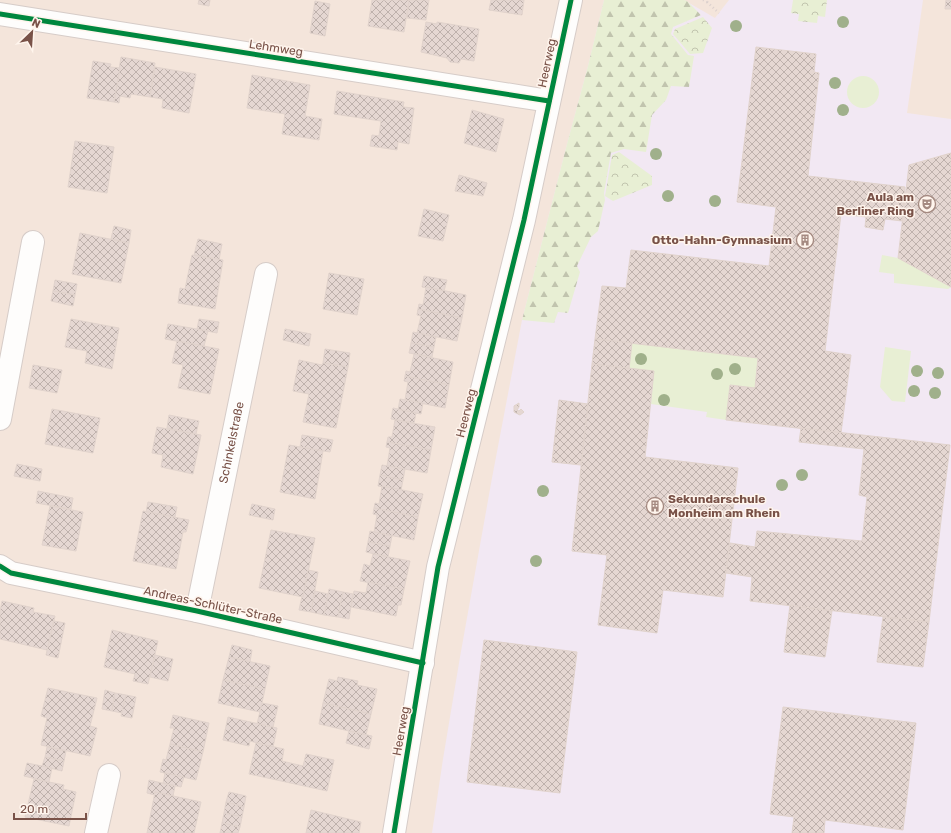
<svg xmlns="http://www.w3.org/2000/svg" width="951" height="833" viewBox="0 0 951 833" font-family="Rubik,sans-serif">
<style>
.residential{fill:#f4e5db}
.education{fill:#f2e8f3}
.green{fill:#e8efd4}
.forest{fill:url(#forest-firs)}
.park{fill:url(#park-crowns)}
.building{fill:url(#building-cross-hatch);stroke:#e1d3cc}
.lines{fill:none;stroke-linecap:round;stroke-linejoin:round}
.street-casing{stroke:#d6ccc8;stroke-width:24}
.path{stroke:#dbd0cd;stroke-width:2.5;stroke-dasharray:1 3;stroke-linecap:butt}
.street{stroke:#fefdfc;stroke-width:22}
.cycleway-casing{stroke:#fff5ed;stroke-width:8}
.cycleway{stroke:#00873e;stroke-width:5}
.tree{fill:#a0b08b}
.labels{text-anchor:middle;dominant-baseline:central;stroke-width:3;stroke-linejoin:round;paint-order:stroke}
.street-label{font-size:12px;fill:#795248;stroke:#fff5ed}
.poi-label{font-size:12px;font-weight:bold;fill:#795248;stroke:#fff5ed;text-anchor:end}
</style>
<defs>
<pattern id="forest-firs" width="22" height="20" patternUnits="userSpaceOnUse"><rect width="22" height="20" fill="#e8efd4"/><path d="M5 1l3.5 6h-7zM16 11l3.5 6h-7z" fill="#c1c4ae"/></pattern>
<pattern id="park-crowns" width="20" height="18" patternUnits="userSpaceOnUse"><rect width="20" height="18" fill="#e8efd4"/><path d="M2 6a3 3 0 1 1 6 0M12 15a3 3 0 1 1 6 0" fill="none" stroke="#c1c4ae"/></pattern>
<pattern id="building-cross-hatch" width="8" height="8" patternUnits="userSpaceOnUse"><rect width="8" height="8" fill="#e5d7d2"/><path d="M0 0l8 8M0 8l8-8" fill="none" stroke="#beb1ac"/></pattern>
</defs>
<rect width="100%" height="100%" fill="#f8f1eb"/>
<rect class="residential" x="0" y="0" width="951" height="833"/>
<polygon class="education" points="604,0 684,0 715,18 729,0 923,0 907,113 951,119 951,833 432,833 443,759 460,657 492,478 522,320 567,144 588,66"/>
<g class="green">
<circle cx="863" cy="92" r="16"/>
<polygon points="882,255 898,258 951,287 948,289 894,283 894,274 879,272"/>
<polygon points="632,343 758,358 755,388 730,385 726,420 706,417 707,412 651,404 654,372 629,369"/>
<polygon points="885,347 911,351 905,402 892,401 880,387"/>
</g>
<polygon class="forest" points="604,0 684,0 687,1 701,15 673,27 671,34 688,55 694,56 689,87 671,86 666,100 652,115 646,152 624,149 611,153 604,193 605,200 598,231 591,237 577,266 580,272 568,313 558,312 554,323 522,320 567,144 588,66"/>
<g class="park">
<polygon points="793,0 827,0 825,17 818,16 817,23 798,21 799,14 791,13"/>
<polygon points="703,17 712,28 703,53 690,54 673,34 675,29"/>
<polygon points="619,152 652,176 652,185 613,201 605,196 612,155"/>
</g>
<g class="building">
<polygon points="199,0 210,0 209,6 198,4"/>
<polygon points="372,0 409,0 404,32 368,26"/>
<polygon points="409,0 429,0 426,20 407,18"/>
<polygon points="491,0 524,0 522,15 489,10"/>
<polygon points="946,0 951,0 951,9 945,9"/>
<polygon points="315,1 330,4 325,36 310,33"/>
<polygon points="426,22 437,24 437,22 479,29 474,61 461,59 459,63 450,62 447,58 421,52"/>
<polygon points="756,47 816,54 814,72 819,73 808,176 905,187 902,221 885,219 883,230 865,227 866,217 841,214 825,351 851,355 841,433 726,420 730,385 755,388 758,358 595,339 602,286 626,288 631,250 769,266 776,207 737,202"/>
<polygon points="121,57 155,63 150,97 131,94 130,98 120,96 119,103 114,102"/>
<polygon points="93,61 111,64 110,67 120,68 114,102 87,98"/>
<polygon points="155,67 196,74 189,113 162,108 163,99 150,97"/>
<polygon points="252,75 310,85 305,116 322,119 319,140 282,134 285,114 247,108"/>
<polygon points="337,91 404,102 403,107 414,108 409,144 398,142 397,150 370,146 372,135 379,136 381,121 334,114"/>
<polygon points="472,110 504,119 496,152 464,143"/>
<polygon points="75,141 114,147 107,193 68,187"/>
<polygon points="951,153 951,287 898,258 909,165"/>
<polygon points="459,175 487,183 483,196 455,191"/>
<polygon points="424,209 449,215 443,241 418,236"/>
<polygon points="114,226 131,230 129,243 111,239"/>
<polygon points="80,233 129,243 121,283 72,274"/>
<polygon points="198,239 222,244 219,260 194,255"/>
<polygon points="192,255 223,260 215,309 178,303 180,288 185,289"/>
<polygon points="329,273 364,279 357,315 323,309"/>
<polygon points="424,276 447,280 444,291 422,287"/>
<polygon points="55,280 77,284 75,295 53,291"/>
<polygon points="426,287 466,295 462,318 418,309 419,304 423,305"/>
<polygon points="53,291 75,295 73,306 51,301"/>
<polygon points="418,309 462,318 457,341 417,333 421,316 417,315"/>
<polygon points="71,319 119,328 112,369 85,363 87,351 65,347"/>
<polygon points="199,319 219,322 217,333 197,329"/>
<polygon points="168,324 208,331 204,346 165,339"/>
<polygon points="285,329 311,334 309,346 283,340"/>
<polygon points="413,332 436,337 434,347 411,343"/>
<polygon points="595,339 632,343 629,369 592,364"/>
<polygon points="177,341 219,349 210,394 178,388 183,365 172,363"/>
<polygon points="411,343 434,347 432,357 409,353"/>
<polygon points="325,349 350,353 348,367 323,363"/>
<polygon points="414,354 453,362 449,385 405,376 406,371 410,372"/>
<polygon points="299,360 322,365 323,363 348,367 336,428 303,422 309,394 293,391"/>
<polygon points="592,364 654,371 645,457 738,468 723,597 663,590 657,633 598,625 607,555 572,551"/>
<polygon points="33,365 62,370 57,393 29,388"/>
<polygon points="405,376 449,385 445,408 405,400 408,382 404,381"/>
<polygon points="400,399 423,403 421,414 398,410"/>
<polygon points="559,400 588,404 581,465 552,462"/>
<polygon points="519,403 519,407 517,410 519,411 521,409 524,412 520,415 514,412 514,406"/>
<polygon points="393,408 416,413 414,423 391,419"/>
<polygon points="52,409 100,418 93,453 45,444"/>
<polygon points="169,415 199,421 196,434 167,428"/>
<polygon points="395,420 435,427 431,450 387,442 388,437 392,437"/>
<polygon points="157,427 201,435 193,474 161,467 163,455 152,453"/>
<polygon points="801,428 950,445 929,622 750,601 752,577 726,573 730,543 755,547 757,531 862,541 867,497 859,495 864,449 799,442"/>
<polygon points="302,435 333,440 330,452 300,447"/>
<polygon points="387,442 431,450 427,473 387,466 390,448 386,447"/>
<polygon points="289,445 323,451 315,499 280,492"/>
<polygon points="17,464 42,469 40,481 14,476"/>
<polygon points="382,465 405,469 403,480 380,475"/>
<polygon points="380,475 403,480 401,490 378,486"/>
<polygon points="382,486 423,494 418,517 374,508 375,503 379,504"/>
<polygon points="38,491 73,498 71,509 36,503"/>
<polygon points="148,502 177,507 175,517 146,512"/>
<polygon points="252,504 275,509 273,520 249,515"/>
<polygon points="50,506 83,512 76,551 42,545"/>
<polygon points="374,508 418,517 414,540 374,532 377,515 373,514"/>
<polygon points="143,511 189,520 186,532 183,532 176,569 133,561"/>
<polygon points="271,530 315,538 303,597 259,588"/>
<polygon points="370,531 392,536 390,546 368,542"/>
<polygon points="368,542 390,546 388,557 366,552"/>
<polygon points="373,554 410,561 404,589 360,581 364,564 370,566"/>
<polygon points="308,570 318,572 311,612 299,610 302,596 303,597"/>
<polygon points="368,582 404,589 401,605 398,605 396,616 351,607 354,591 366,593"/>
<polygon points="329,589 343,592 338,617 324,615"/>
<polygon points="315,591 328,594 324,615 311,612"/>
<polygon points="343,592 353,594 349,619 338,617"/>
<polygon points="2,601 34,608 33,612 55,616 47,650 0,639 0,612"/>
<polygon points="790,605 832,611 825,657 784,652"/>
<polygon points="883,617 929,622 923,667 877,662"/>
<polygon points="54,621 65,623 58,658 46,655"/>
<polygon points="112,630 158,641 148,684 133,681 135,674 104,667"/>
<polygon points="484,640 577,652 560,793 467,782"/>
<polygon points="232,645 252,650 250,662 229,657"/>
<polygon points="155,655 173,659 168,681 150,677"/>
<polygon points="229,657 270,666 265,689 223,680"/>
<polygon points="338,677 358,681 357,685 377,689 371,714 323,703 329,679 337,681"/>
<polygon points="223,680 265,689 260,712 218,703"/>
<polygon points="48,688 97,698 90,726 97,728 90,756 41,745 47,718 41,716"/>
<polygon points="105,690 115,693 112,711 102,709"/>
<polygon points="115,693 126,695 122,713 112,711"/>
<polygon points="126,695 136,697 132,718 121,716"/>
<polygon points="262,703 278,706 273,727 257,724"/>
<polygon points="323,703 371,714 366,735 319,724"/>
<polygon points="783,707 916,723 903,830 825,820 824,833 792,833 794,817 770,814"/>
<polygon points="173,715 209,723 203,752 170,744 174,728 170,728"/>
<polygon points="228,717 277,728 273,747 250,741 249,746 223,740"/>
<polygon points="349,731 372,736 369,749 346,743"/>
<polygon points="256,743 284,749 282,761 303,766 306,754 334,760 327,791 249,774"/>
<polygon points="170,744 203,752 196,780 160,772 163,759 166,760"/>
<polygon points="47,747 66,751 64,761 45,757"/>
<polygon points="45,757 64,761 62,771 42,766"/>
<polygon points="27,763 52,768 49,782 24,776"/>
<polygon points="165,773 184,777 181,787 163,783"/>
<polygon points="34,779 64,785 63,789 76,792 69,826 25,817"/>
<polygon points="149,780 175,786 173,796 155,792 155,795 147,793"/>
<polygon points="155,792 201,802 194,833 147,833"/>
<polygon points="229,792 246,796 244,807 226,802"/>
<polygon points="226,802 244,807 242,817 224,813"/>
<polygon points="311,810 361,822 359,833 306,833"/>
<polygon points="224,813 242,817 240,827 222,823"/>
<polygon points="222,823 240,827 238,833 220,833"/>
</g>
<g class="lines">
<g class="street-casing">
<g id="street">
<polyline points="0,14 549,101"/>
<polyline points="0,419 33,242"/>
<polyline points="0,566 11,573 197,611 423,663"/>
<path id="s1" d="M197 611 266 274"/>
<polyline points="96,833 109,775"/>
<polyline points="394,833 438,567 524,220 571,0"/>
</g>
</g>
<g class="path">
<polyline points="703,0 707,2 708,0"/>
<polyline points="707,2 719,13"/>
</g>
<use href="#street" class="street"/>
<g class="cycleway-casing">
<g id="cycleway">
<polyline points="0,14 549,101"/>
<polyline points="0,566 11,573 197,611 423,663"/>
<polyline points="394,833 438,567 524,220 571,0"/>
</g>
</g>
<use href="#cycleway" class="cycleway"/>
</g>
<g class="tree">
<circle cx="843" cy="22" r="6"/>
<circle cx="736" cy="26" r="6"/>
<circle cx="835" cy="83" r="6"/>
<circle cx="843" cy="110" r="6"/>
<circle cx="656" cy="154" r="6"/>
<circle cx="668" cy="196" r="6"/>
<circle cx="715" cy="201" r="6"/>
<circle cx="641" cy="359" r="6"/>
<circle cx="735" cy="369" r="6"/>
<circle cx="917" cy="371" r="6"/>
<circle cx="938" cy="373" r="6"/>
<circle cx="717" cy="374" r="6"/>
<circle cx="914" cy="391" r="6"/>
<circle cx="935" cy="393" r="6"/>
<circle cx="664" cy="400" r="6"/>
<circle cx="802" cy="475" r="6"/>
<circle cx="782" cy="485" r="6"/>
<circle cx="543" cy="491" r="6"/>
<circle cx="536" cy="561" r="6"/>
</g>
<defs>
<g id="theatre-ring" transform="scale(0.9)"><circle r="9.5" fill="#fff5ed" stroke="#a58a81" stroke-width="1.5"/><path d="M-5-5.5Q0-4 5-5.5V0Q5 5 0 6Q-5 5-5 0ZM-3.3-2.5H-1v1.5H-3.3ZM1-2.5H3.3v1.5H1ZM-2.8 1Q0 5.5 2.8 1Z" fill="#a58a81"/></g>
<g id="building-ring" transform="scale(0.9)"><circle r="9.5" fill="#fff5ed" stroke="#a58a81" stroke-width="1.5"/><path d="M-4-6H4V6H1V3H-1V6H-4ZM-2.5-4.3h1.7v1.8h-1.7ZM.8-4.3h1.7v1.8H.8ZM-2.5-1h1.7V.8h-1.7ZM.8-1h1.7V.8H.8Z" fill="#a58a81"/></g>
</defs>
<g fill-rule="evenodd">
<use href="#theatre-ring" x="927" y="204"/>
<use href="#building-ring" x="805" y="240"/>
<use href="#building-ring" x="655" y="506"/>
</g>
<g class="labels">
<g class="street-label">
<text transform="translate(276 48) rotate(9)">Lehmweg</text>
<text transform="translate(547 63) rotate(-78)">Heerweg</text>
<text transform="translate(466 413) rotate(-76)">Heerweg</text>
<text stroke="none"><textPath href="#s1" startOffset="172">Schinkelstraße</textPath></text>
<text transform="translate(213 605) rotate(12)">Andreas-Schlüter-Straße</text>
<text transform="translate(401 731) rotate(-80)">Heerweg</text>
</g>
<g class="poi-label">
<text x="914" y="197">Aula am<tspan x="914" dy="14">Berliner Ring</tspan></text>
<text x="792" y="240">Otto-Hahn-Gymnasium</text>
<text x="668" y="499" text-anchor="start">Sekundarschule<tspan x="668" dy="14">Monheim am Rhein</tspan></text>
</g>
</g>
<g transform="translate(32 32) rotate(25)" stroke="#fff5ed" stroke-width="3" paint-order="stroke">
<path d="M0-3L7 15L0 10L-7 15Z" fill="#795248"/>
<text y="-6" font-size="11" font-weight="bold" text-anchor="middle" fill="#795248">N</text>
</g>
<path d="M14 813v6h72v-6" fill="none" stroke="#795248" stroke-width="2"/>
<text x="20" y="813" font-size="12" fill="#795248" stroke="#fff5ed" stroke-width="3" paint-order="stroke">20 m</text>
</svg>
